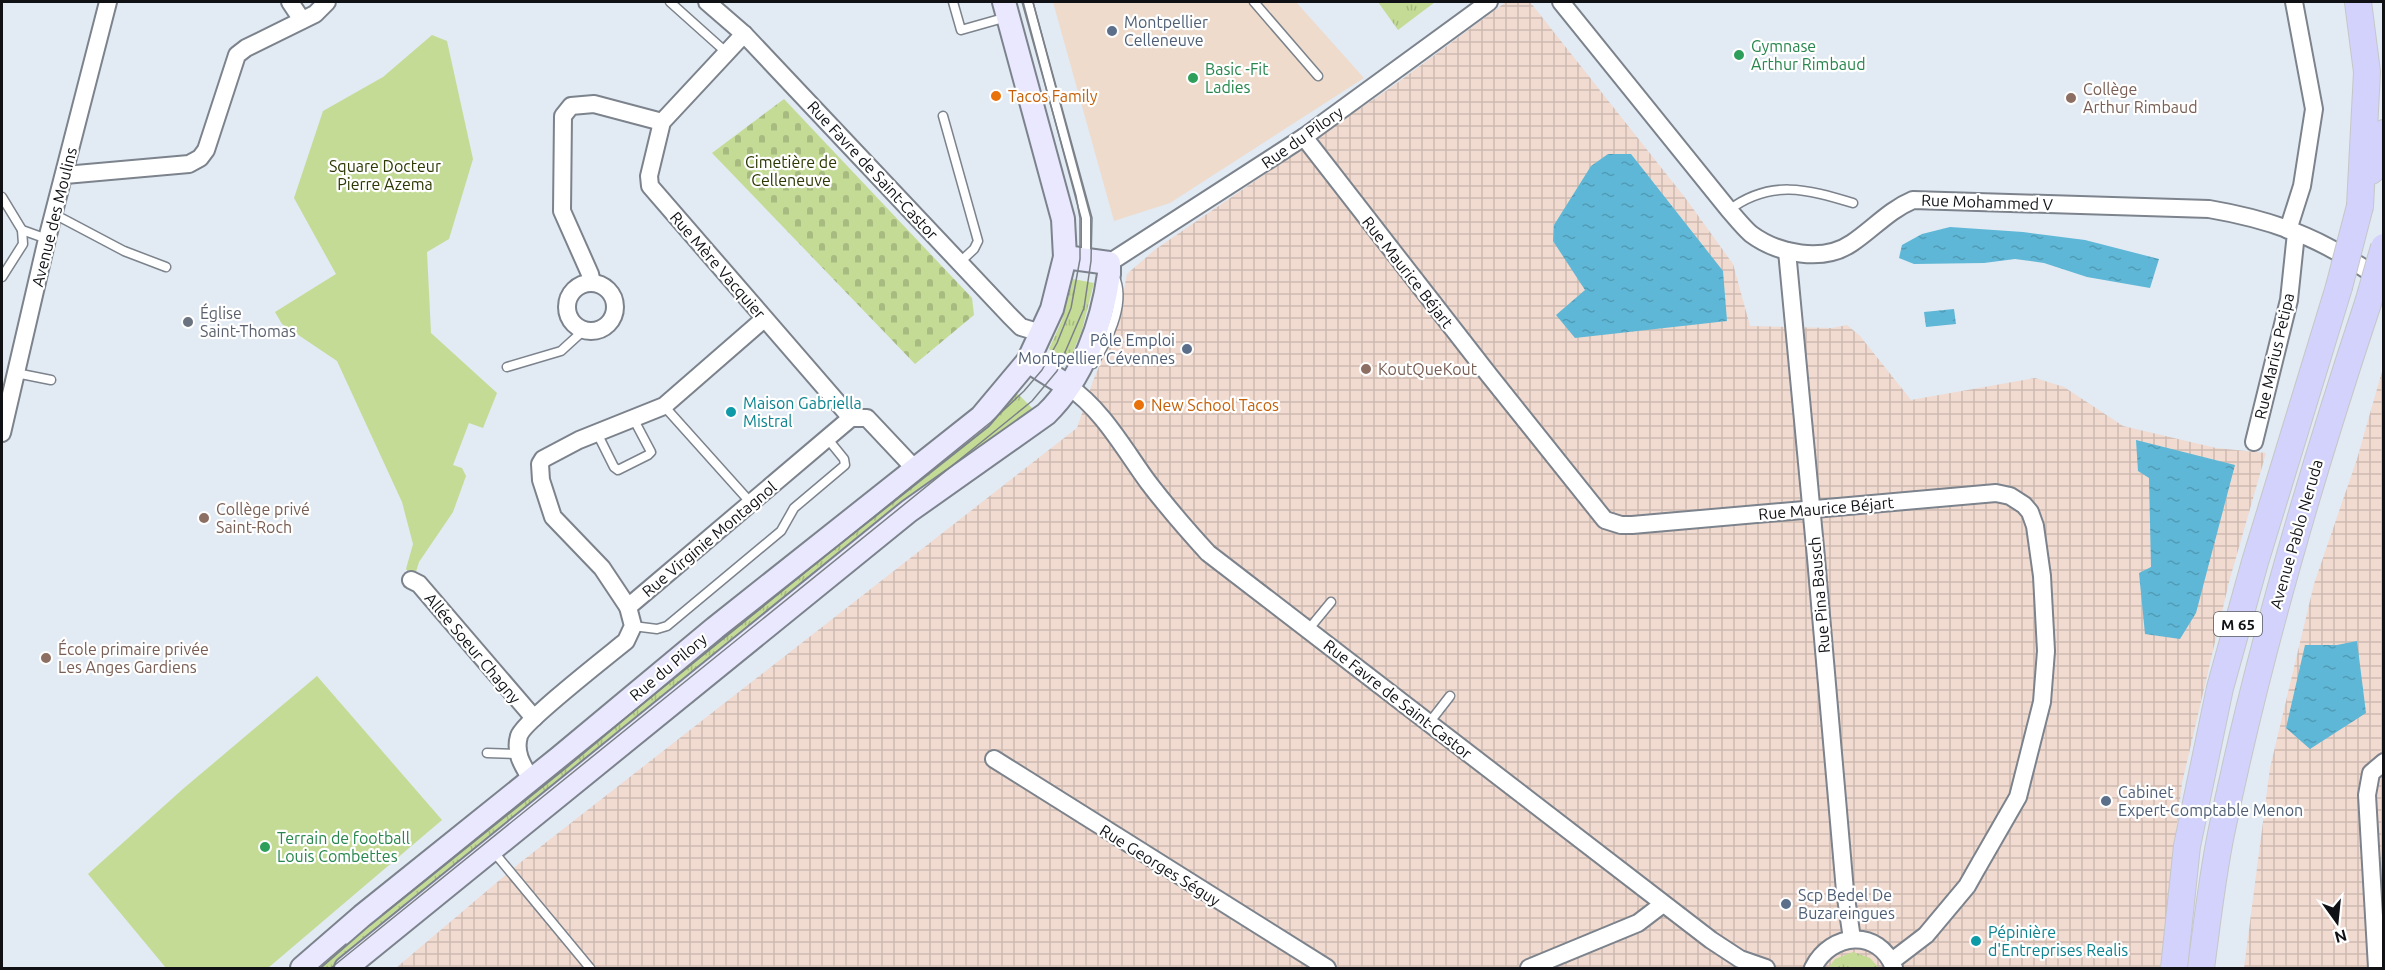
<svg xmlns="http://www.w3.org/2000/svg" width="2385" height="970" viewBox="0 0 2385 970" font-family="Ubuntu,sans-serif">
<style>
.commercial{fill:#eedbcb}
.industrial{fill:url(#industrial-grid)}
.grass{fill:url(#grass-tufts)}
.cemetery{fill:url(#cemetery-stones)}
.park{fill:#c4db95}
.water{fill:url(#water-ripples)}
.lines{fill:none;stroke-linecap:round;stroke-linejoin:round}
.service-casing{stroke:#7c838c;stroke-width:11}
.minor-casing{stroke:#7c838c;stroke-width:20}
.secondary-casing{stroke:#7c838c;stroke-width:26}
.primary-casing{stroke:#c5c6c7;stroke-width:28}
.service{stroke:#fff;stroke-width:8}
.minor{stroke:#fff;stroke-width:16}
.secondary{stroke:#e9e8fe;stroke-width:22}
.primary{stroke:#d3d2fc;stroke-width:26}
.tram{stroke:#7c8188;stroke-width:1.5}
.primary-bridge-casing{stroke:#c5c6c7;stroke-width:28;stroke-linecap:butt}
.primary-bridge{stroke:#d3d2fc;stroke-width:26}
.service-dot{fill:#5c6f8a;stroke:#fff;stroke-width:2}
.leisure-dot{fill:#2e9e5b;stroke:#fff;stroke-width:2}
.food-dot{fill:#e8710a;stroke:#fff;stroke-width:2}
.education-dot{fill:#8d6e63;stroke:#fff;stroke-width:2}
.worship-dot{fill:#6b7280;stroke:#fff;stroke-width:2}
.culture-dot{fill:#0f9aa8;stroke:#fff;stroke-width:2}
.labels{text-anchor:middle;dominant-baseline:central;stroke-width:4.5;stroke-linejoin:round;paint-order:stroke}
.shield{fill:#fff;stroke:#57585b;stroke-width:1.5}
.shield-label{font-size:15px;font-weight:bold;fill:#0f1115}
.service-label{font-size:16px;fill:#4e5e75;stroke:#fff;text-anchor:start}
.leisure-label{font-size:16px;fill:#27864d;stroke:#fff;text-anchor:start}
.education-label{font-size:16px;fill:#785e54;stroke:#fff;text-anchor:start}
.food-label{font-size:16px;fill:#c56008;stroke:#fff;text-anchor:start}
.street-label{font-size:16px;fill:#0f1115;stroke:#fff}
.park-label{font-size:16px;fill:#2b3802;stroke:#fff}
.worship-label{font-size:16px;fill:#5b616d;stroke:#fff;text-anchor:start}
.culture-label{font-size:16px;fill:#0d838f;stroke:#fff;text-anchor:start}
</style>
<defs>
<pattern id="industrial-grid" width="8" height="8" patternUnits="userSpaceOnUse" patternTransform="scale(1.5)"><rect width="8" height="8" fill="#f1dacf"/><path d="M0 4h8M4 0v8" fill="none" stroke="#cdbab1"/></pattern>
<pattern id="grass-tufts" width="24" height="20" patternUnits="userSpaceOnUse" patternTransform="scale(1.5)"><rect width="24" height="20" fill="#c4db95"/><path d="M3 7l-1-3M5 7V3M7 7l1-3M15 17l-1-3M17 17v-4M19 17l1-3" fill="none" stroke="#a7bb80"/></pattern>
<pattern id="cemetery-stones" width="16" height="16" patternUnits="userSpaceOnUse" patternTransform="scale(1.5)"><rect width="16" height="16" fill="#c4db95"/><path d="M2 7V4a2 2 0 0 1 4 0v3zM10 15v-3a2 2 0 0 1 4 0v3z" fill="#a7bb80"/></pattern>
<pattern id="water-ripples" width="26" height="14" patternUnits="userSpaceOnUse" patternTransform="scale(1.5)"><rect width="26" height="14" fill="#5eb7d6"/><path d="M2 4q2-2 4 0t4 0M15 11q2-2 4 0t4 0" fill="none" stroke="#509cb7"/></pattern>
</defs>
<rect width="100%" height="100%" fill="#e2eaf3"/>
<polygon class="commercial" points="1053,2 1296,2 1364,78 1170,203 1114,221"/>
<g class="industrial">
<polygon points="1506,2 1530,2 1686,199 1733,264 1750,326 1832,328 1847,325 1860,336 1911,400 2035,378 2064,387 2123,426 2216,448 2266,453 2229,582 2182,783 2160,968 396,968 521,862 1077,428 1093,381 1118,321 1127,274 1156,249 1393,86"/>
<polygon points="2383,368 2383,968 2244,968 2270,768 2314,584 2357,459"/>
</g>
<g class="grass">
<polygon points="1378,2 1435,2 1398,30"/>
<polygon points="1073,279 1094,283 1082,330 1070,359 1066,359 1049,349 1062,320"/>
<polygon points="1011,387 1035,411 339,968 309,968"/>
<polygon points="1853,952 1870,958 1879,968 1828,968 1835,959"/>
</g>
<polygon class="cemetery" points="784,99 972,298 974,315 915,364 712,153"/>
<g class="park">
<polygon points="432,35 447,41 473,159 449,239 427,252 431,333 497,393 483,428 469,423 453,465 462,468 466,476 453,512 419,562 415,575 411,575 406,569 413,544 402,502 337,361 282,324 275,312 336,274 294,198 323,111 383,77"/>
<polygon points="317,676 442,820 268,968 166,968 88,874 184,788"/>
</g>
<g class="water">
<polygon points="1608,154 1631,154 1723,271 1727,321 1575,338 1556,315 1585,290 1553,241 1554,225 1591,166"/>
<polygon points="1950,227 2023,232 2085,240 2159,259 2150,288 2087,277 2044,263 2015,259 1984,263 1914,264 1899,258 1902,245 1922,234"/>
<polygon points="1954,309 1956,324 1926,327 1924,312"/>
<polygon points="2136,440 2235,465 2196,613 2180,639 2145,634 2139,573 2151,567 2149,478 2138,471"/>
<polygon points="2357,641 2366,713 2310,749 2286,728 2305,645 2337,645"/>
</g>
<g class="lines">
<g class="service-casing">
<g id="service">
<polyline points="670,2 727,53"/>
<polyline points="953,2 961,30 1007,17"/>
<polyline points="1028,2 1086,218 1086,257"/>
<polyline points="1254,2 1318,76"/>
<polyline points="943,116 978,241 974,249 960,262"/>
<polyline points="2,197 22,230 47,239"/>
<path d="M1729 210C1770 179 1807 189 1853 203"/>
<polyline points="54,214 124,251 166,267"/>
<polyline points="2,277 23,244 22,230"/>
<path d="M1093 364C1107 342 1125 306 1116 280"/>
<polyline points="507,367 561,351 584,330"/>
<polyline points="16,373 51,380"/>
<polyline points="664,406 751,503"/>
<polyline points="597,433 614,467 618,470 648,455 651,452 633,418"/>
<polyline points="633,626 657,629 667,626 781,531 794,508 845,465 844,459 827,438"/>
<polyline points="1308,630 1331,602"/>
<polyline points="1429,723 1450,696"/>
<polyline points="487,753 517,754"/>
<polyline points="493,851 590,968"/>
</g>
</g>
<g class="minor-casing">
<g id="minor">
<polyline points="290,2 302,20"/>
<polyline points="707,2 744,34 1009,315 1021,327 1041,333"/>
<path d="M1561 2 1729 210C1736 218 1743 227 1751 234 1778 254 1823 263 1852 243 1873 229 1889 210 1913 200L2209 209C2250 216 2291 227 2328 247 2347 257 2365 269 2383 280"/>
<polyline points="744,34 662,122 649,176 650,186 851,418 867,418 916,470"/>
<polyline points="1304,137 1489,375 1605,520 1621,525 1632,525 1996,493 2010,496 2024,505 2030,512 2035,526 2042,576 2046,651 2042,702 2018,797 1976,870 1967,886 1926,935 1892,961"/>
<polyline points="65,175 189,164 200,158 206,150 237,55 246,48 315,14 327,2"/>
<polyline points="2288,230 2302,186 2314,109 2294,2"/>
<polyline points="1787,251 1816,558 1845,891 1852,939"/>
<polyline points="1109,263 1304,137 1489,2"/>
<polyline points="592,283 590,274 562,211 563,116 571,106 594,104 662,122"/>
<circle cx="591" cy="307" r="24"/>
<path d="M1068 386C1102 409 1124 449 1148 482 1167 507 1187 530 1208 553L1711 940 1740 959 1766 968"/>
<polyline points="2,433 47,239 108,2"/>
<polyline points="2254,442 2289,300 2296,233"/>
<polyline points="411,580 419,584 534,718"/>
<polyline points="628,607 602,568 553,517 541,480 540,464 543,459 579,440 664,406 764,319"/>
<polyline points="994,759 1327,968"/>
<path d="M531 779C523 766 514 753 519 736 523 722 609 655 626 641L633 626 628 607 851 418"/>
<polyline points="1529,968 1638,923 1663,904"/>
<path d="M1813 968C1831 932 1879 928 1894 968"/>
<polyline points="2377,968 2367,795 2371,773 2384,762"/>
</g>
</g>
<g class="secondary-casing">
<g id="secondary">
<polyline points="1028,361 1068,386"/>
<polyline points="302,968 362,916 560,757 715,628 981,417 1028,361 1052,309 1065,257 1063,219 1004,2"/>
<path d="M346 968 909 511 1046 414C1083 378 1102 324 1109 274V263L1065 257"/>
</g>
</g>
<g class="primary-casing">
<g id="primary">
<polyline points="2358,2 2367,72 2360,206"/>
<polyline points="2371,171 2384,133"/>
<polyline points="2174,968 2187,846 2220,688 2255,562 2339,287"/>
<path d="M2201 968C2207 924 2212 878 2221 834 2258 654 2310 477 2368 303"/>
</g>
</g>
<use href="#service" class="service"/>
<use href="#minor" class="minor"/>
<use href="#secondary" class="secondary"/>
<use href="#primary" class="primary"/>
<g class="tram">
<polyline points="383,914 991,422 1024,391 1042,370 1057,343 1071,308 1080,259 1080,218 1076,196 1022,2"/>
<polyline points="318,968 346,944"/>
<polyline points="331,968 1000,427 1032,401 1057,371 1084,308 1091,261 1092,218 1033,2"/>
</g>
<g class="primary-bridge-casing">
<g id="primary-bridge">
<polyline points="2339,287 2360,206"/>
<polyline points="2368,303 2384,247"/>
</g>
</g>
<use href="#primary-bridge" class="primary-bridge"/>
</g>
<g class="service-dot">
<circle cx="1112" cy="31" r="6"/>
<circle cx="1187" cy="349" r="6"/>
<circle cx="2106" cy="801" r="6"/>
<circle cx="1786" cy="904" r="6"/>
</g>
<g class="leisure-dot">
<circle cx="1739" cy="55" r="6"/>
<circle cx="1193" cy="78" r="6"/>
<circle cx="265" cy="847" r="6"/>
</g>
<g class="food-dot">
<circle cx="996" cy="96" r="6"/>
<circle cx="1139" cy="405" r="6"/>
</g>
<g class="education-dot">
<circle cx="2071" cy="98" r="6"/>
<circle cx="1366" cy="369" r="6"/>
<circle cx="204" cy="518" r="6"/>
<circle cx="46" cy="658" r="6"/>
</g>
<circle class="worship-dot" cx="188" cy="322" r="6"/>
<g class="culture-dot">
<circle cx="731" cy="412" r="6"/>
<circle cx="1976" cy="941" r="6"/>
</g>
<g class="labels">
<rect class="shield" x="2214" y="612" width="48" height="24" rx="4.5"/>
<g class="shield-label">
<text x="2238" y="624">M 65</text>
</g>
<g class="service-label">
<text x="1124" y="22">Montpellier<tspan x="1124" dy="18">Celleneuve</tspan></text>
<text x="1175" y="340" text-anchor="end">Pôle Emploi<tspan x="1175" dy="18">Montpellier Cévennes</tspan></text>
<text x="2118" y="792">Cabinet<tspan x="2118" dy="18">Expert-Comptable Menon</tspan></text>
<text x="1798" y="895">Scp Bedel De<tspan x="1798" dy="18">Buzareingues</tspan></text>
</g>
<g class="leisure-label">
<text x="1751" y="46">Gymnase<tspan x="1751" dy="18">Arthur Rimbaud</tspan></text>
<text x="1205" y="69">Basic -Fit<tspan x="1205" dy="18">Ladies</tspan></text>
<text x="277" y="838">Terrain de football<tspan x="277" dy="18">Louis Combettes</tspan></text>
</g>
<g class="education-label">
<text x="2083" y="89">Collège<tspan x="2083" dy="18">Arthur Rimbaud</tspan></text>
<text x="1378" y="369">KoutQueKout</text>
<text x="216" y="509">Collège privé<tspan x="216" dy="18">Saint-Roch</tspan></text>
<text x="58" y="649">École primaire privée<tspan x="58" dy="18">Les Anges Gardiens</tspan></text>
</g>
<g class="food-label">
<text x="1008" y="96">Tacos Family</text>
<text x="1151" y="405">New School Tacos</text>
</g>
<g class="street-label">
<text transform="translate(1302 137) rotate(-35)">Rue du Pilory</text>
<text transform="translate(873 170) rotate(47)">Rue Favre de Saint-Castor</text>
<text transform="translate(1987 202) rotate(2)">Rue Mohammed V</text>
<text transform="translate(54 217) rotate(-76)">Avenue des Moulins</text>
<text transform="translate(718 265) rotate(49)">Rue Mère Vacquier</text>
<text transform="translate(1408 272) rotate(52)">Rue Maurice Béjart</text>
<text transform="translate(2274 356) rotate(-77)">Rue Marius Petipa</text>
<text transform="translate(1826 508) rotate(-5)">Rue Maurice Béjart</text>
<text transform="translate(2296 534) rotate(-74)">Avenue Pablo Neruda</text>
<text transform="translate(709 539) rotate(-40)">Rue Virginie Montagnol</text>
<text transform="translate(1819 595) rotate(-95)">Rue Pina Bausch</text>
<text transform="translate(473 648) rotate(50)">Allée Soeur Chagny</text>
<text transform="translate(668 667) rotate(-40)">Rue du Pilory</text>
<text transform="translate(1398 699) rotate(38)">Rue Favre de Saint-Castor</text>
<text transform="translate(1160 865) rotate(32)">Rue Georges Séguy</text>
</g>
<g class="park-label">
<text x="791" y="162">Cimetière de<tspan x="791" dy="18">Celleneuve</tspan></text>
<text x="385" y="166">Square Docteur<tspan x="385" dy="18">Pierre Azema</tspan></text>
</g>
<g class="worship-label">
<text x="200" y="313">Église<tspan x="200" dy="18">Saint-Thomas</tspan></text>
</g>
<g class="culture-label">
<text x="743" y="403">Maison Gabriella<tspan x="743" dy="18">Mistral</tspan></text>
<text x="1988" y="932">Pépinière<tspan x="1988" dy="18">d'Entreprises Realis</tspan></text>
</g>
</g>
<rect width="2385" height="970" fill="none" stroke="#0f1115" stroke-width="6"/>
<g transform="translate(2337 922) rotate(165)" stroke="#ffffff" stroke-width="4.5" paint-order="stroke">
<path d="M0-4.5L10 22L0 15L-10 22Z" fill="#0f1115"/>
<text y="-9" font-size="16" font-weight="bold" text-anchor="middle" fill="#0f1115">N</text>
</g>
</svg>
